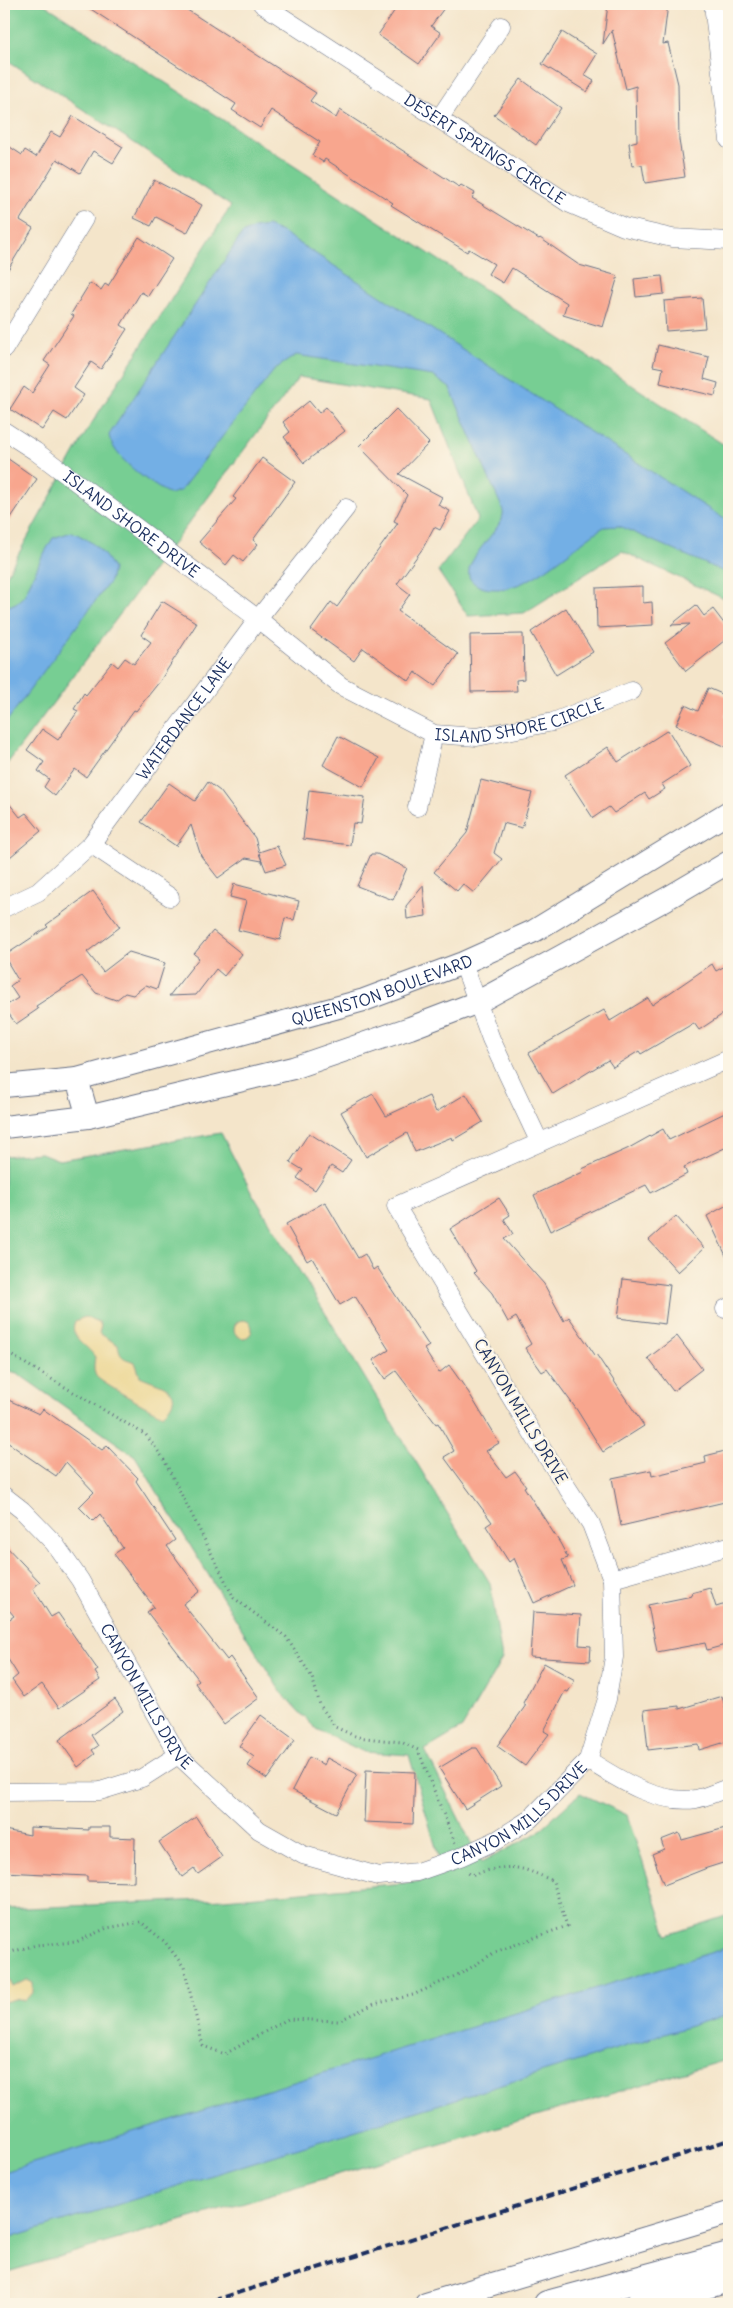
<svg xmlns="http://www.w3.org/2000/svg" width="733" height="2308" viewBox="0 0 733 2308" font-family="Delius,sans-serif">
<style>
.green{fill:#77ce93;stroke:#497e78}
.sand{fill:#eeda9e;stroke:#84847e}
.water{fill:#73afe5;stroke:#476fa2}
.building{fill:#f8a68e}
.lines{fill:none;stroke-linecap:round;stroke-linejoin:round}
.minor-casing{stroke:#676f84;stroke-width:19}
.major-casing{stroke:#676f84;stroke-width:24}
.highway-casing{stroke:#676f84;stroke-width:28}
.path{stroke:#676f84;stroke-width:3;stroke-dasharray:1 4;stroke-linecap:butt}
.minor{stroke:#fff;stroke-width:18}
.major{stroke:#fff;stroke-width:22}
.highway{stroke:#fff;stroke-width:26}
.rail{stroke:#1b2f5e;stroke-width:4;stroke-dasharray:8 4;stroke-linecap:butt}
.labels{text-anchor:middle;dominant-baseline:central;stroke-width:4.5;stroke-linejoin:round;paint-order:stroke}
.street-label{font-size:16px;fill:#1b2f5e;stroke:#fcf5e5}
</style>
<rect width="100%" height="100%" fill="#fcf5e5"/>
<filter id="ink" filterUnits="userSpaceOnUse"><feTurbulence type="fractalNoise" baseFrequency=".02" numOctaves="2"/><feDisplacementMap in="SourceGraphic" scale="10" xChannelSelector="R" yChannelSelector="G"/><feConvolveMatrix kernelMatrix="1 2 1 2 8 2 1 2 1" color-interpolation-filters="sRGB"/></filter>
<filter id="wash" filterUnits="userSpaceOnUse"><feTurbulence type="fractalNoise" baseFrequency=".0096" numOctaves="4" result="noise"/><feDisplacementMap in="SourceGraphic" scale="20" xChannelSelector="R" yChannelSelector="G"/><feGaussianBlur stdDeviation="1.12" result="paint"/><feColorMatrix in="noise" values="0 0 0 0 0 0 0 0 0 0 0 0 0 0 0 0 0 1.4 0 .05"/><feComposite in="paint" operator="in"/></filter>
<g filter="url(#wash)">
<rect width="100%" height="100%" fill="#f4e5ca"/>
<g class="green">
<polygon points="4,4 44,4 729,448 729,601 622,551 524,613 468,616 438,571 478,519 431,399 299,377 4,768 4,580 88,429 231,206 4,58"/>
<polygon points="221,1133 252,1193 490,1583 502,1659 462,1728 425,1750 481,1863 537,1833 580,1793 627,1815 667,1935 729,1915 729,2059 4,2273 4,1909 224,1899 416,1882 444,1875 409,1755 364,1752 316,1729 282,1694 135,1456 17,1373 4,1370 4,1156 41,1153 59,1160"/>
</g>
<g class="sand">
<path d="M85 1317 99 1322 101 1326 99 1333 118 1345C120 1359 124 1358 135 1362L140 1376C158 1385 190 1388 163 1415 153 1411 99 1382 96 1376 93 1370 94 1364 95 1357 87 1344 68 1338 75 1321Z"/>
<circle cx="243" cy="1329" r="9"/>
<polygon points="5,1977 9,1979 13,1987 27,1980 33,1983 33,1993 24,2001 15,1999 4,2002 4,1978"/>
</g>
<g class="water">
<path d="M267 226 282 232 729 522V574L619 526 604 527C574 545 535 587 499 589 489 589 482 589 474 583 453 568 500 533 503 515 504 511 501 505 499 501L450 388 433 376 296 355 275 369 180 491 170 494C151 485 112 457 109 435L242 234 254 228Z"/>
<path d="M72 532C91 540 104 551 113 569L110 581 4 725V608L16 603 24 596 42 557 53 538Z"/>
<polygon points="729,1947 729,2014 4,2240 4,2172"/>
</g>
<g id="blocks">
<g class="building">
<polygon points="83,4 178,4 316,93 310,101 336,118 340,110 459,187 461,185 475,193 472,198 539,239 540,238 579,265 618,276 603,327 563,315 567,303 512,268 503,283 488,274 494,264 469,249 467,252 391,205 393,203 325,159 323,162 312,155 320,142 271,110 260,128 232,110 236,104"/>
<polygon points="399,4 447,4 431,26 441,33 419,64 378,35"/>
<polygon points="608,4 668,4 663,44 668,43 678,84 679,140 685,177 645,183 642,165 632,166 629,143 637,141 636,86 626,89 612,30 603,44"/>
<polygon points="562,32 597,54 584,75 594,81 587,92 542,64"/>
<polygon points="521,79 561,108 536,145 494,115"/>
<polygon points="73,116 123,147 113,163 93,151 80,173 57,159 20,220 33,228 4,276 4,143 22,155 25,150 36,157 51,132 60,137"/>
<polygon points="154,180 202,205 187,233 156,217 151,226 134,218"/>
<polygon points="139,237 172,259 148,296 141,292 121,325 127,329 101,369 91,362 74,388 84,395 67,420 54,412 42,430 10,409 24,387 32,393 50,365 44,361 74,316 71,314 90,283 101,290 105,284 108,286"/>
<polygon points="662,276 664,294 636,297 634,279"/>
<polygon points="702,298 705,328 666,331 664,301"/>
<polygon points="658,345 709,357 704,379 718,383 715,396 660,383 663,368 653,366"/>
<polygon points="309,401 319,413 326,407 345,431 304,463 284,437 290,432 283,422"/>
<polygon points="396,409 429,443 399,474 442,497 438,505 450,511 440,530 434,527 423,548 397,584 410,594 398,611 458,654 435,686 415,672 409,681 363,648 354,661 311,630 331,602 337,607 398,523 394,521 407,495 359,446"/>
<polygon points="4,456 37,479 4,528"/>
<polygon points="262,458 295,482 253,540 258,544 243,562 234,555 226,565 199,542 236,499 233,497"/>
<polygon points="643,586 643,603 652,602 653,625 597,628 596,588"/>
<polygon points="162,601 197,623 160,681 136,711 134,710 86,777 75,769 55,796 44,787 49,779 38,771 44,762 27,750 42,729 58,740 78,711 74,709 84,693 86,695 112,662 118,667 125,658 134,664 151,642 141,635"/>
<polygon points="696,605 704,616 713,609 729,630 729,637 686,671 665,643 690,624 671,625"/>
<polygon points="566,608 593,652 556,675 531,632"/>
<polygon points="523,634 524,679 516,680 517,691 471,692 470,635"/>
<polygon points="708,688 729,697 729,705 725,716 729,718 729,748 676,725 685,705 698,711"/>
<polygon points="668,730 690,766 662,784 665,789 649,799 645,793 614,813 609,807 593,818 565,775 608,747 618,762"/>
<polygon points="338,736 379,758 363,787 323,765"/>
<polygon points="481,780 532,793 522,828 503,823 494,853 502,859 474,893 463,884 457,891 434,872 467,833"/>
<polygon points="208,782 220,791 255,838 259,852 277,846 286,865 266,871 259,853 262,861 246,858 218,878 201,856 191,825 176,846 141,822 169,783 195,801"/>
<polygon points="309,790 365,797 361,824 353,823 350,845 303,839"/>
<polygon points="4,797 20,817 26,813 41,831 4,862"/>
<polygon points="371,854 377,854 407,868 393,900 357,886"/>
<polygon points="234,884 299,901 294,920 285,918 280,940 238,930 246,901 230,897"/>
<polygon points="423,885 426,916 407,919 406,906"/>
<polygon points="93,891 120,927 87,952 103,972 129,952 165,963 157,989 146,985 133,995 125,993 116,1000 96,993 82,976 36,1006 38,1009 16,1024 4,1007 18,998 10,986 18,980 4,956 48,927 46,925"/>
<polygon points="213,931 242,954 224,976 216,969 196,995 169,996 199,958 194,954"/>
<polygon points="712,964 716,971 729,964 729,1010 699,1030 694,1023 641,1054 639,1051 613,1067 608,1060 553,1094 529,1053 604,1010 610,1021 648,998 652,1005"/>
<polygon points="373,1094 386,1116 429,1096 436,1112 466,1094 483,1122 453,1140 452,1137 415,1152 407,1133 366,1157 341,1112"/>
<polygon points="729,1111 729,1146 684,1167 687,1174 651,1193 646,1185 550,1231 534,1195 583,1172 582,1169 627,1149 663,1129 669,1140"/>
<polygon points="309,1133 351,1160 342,1173 331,1166 315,1190 297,1178 303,1170 290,1162"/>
<polygon points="499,1198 510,1215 504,1219 513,1234 504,1239 544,1284 564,1321 569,1317 595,1355 596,1354 644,1426 603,1452 577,1410 547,1369 542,1372 525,1348 531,1344 516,1317 508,1322 492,1293 474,1273 476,1271 450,1229"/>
<polygon points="325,1202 358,1258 365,1254 373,1270 377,1267 429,1346 424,1349 439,1373 449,1365 469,1393 499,1443 486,1451 506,1477 515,1471 526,1486 524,1487 560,1543 568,1558 562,1560 573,1585 534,1603 514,1558 509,1562 486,1526 492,1522 444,1457 454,1451 438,1423 436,1424 396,1371 385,1379 373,1360 389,1350 355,1296 340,1305 312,1258 307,1261 286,1224"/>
<polygon points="729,1204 729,1262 707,1216"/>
<polygon points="676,1216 704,1248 678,1272 649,1240"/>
<polygon points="623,1279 670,1285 665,1324 618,1318"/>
<polygon points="677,1336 702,1369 673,1391 648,1358"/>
<polygon points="4,1398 39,1414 43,1409 102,1450 107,1446 138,1478 136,1481 175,1540 167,1546 200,1591 183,1604 227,1660 230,1657 259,1698 224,1724 195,1683 199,1680 147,1612 154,1607 114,1554 123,1548 100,1514 93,1521 79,1507 94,1492 66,1462 56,1476 4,1440"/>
<polygon points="729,1450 729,1501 621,1526 612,1478 651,1470 652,1476 706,1463 705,1456"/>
<polygon points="4,1544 40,1582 33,1588 51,1617 58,1613 98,1670 95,1672 100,1680 59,1708 42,1684 24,1697 12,1680 18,1675 4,1653 4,1623 14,1616 4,1604"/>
<polygon points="710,1588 716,1607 729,1603 729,1644 707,1650 705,1643 657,1652 648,1605 692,1596 691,1593"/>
<polygon points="533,1612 581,1615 579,1645 591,1646 590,1661 530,1657"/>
<polygon points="544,1663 575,1680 568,1692 565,1691 544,1731 549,1734 525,1766 497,1746 526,1705 523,1703"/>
<polygon points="722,1696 729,1722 729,1741 699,1750 698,1744 648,1750 644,1710 679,1706 679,1709"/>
<polygon points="115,1699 123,1711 91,1735 98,1746 92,1750 95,1754 78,1767 59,1740"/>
<polygon points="261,1715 295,1740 267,1779 248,1766 254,1757 239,1746"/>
<polygon points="472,1748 477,1748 501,1786 465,1809 439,1768"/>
<polygon points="309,1757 324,1765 327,1758 357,1774 336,1813 292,1790"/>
<polygon points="366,1770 415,1772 413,1824 364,1822"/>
<polygon points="196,1817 222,1857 198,1874 194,1868 182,1877 159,1842"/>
<polygon points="30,1827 89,1830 89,1827 110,1827 110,1837 135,1838 134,1882 87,1881 87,1876 4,1872 4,1830 30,1835"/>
<polygon points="729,1827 729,1861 707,1868 664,1885 652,1854 664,1849 661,1840 679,1833 682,1840"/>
</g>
</g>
</g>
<g filter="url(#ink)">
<use href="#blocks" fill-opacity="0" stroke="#676f84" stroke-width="1"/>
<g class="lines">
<g class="minor-casing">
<g id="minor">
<path id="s1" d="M262 4 568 203 624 227 672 238 729 241"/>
<polyline points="713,4 729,140"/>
<polyline points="439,119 501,26"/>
<polyline points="4,349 84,219"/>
<path id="s2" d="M4 431 35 451 258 619 341 686 434 734 477 737 553 722 632 691"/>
<polyline points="417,807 434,734"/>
<polyline points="91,844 170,897"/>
<path id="s3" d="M4 908 38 892 91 844 258 619 346 508"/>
<polyline points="463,963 491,1039 539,1141"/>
<polyline points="725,1309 729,1307"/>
<path id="s4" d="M4 1496 22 1510 54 1543 80 1580 178 1755 259 1830 303 1855 378 1876 417 1872 460 1857 497 1840 530 1819 588 1760 607 1699 614 1657 612 1579 591 1524 542 1449 396 1206 729 1059"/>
<polyline points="612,1579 729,1546"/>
<path d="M588 1760C618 1779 658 1805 696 1799 707 1797 718 1791 729 1788"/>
<polyline points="4,1792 100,1791 142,1778 178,1755"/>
</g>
</g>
<g class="major-casing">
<g id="major">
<polyline points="77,1079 88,1117"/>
<path id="s5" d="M4 1086 77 1079 364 1000 463 963 534 931 729 812"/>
<polyline points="4,1127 88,1117 293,1068 410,1028 478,1002 666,899 729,862"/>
<polyline points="426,2304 729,2213"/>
</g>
</g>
<g class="highway-casing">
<g id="highway">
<polyline points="547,2304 729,2255"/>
<polyline points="639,2304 729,2279"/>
</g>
</g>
<g class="path">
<polyline points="4,1351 146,1435 163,1458 234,1598 286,1637 312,1677 320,1705 335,1727 357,1737 401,1742 418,1750 455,1843"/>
<path d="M4 1954 36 1945 76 1942 107 1928 141 1922 165 1942 184 1967 203 2046 225 2054 288 2019 338 2021 374 2004 413 1995 464 1972 495 1952 567 1926 553 1881C516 1864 510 1864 471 1875L466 1871"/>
</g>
<use href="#minor" class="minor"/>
<use href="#major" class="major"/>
<use href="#highway" class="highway"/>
<polyline class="rail" points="202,2304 729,2140"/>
</g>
</g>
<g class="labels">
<g class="street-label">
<text stroke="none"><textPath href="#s1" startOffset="266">DESERT SPRINGS CIRCLE</textPath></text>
<text stroke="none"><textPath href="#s2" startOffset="158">ISLAND SHORE DRIVE</textPath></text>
<text stroke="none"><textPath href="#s2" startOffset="615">ISLAND SHORE CIRCLE</textPath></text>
<text stroke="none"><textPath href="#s3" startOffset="265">WATERDANCE LANE</textPath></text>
<text stroke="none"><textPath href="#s5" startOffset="391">QUEENSTON BOULEVARD</textPath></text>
<text transform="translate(521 1411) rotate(59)">CANYON MILLS DRIVE</text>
<text stroke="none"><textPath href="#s4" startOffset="248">CANYON MILLS DRIVE</textPath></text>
<text stroke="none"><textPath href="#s4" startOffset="712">CANYON MILLS DRIVE</textPath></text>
</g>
</g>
<rect width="733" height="2308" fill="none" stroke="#fcf5e5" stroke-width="20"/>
</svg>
